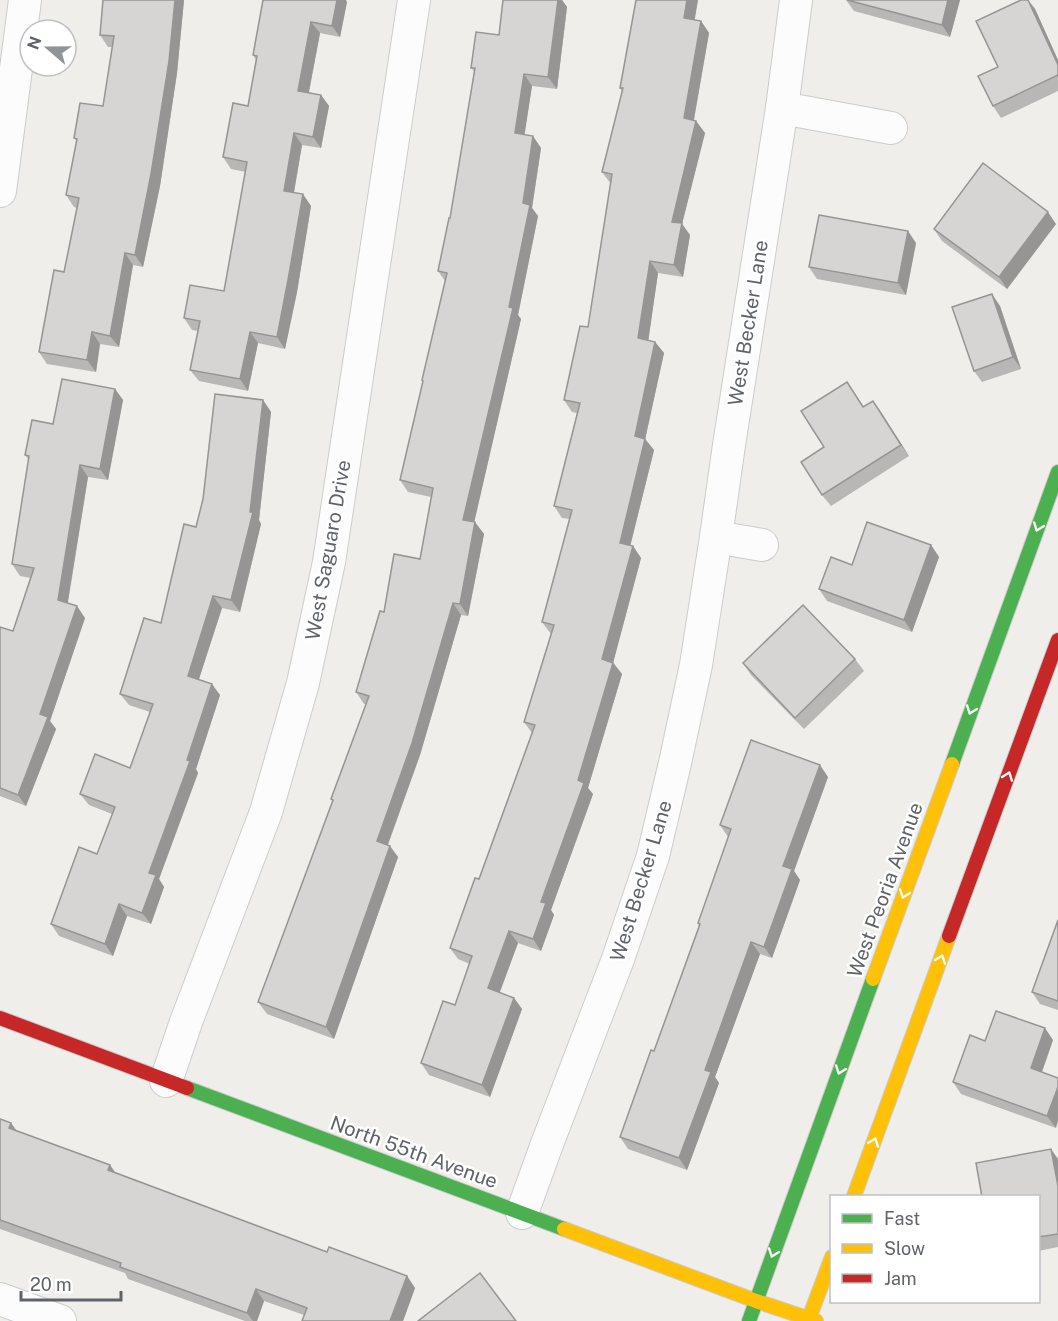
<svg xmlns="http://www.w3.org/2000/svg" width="1058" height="1321" viewBox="0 0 1058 1321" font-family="'Public Sans',sans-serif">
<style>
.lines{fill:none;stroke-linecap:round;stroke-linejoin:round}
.street-casing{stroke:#cbcccc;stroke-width:34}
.fast-casing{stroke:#cacacb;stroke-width:16}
.slow-casing{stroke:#cacacb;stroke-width:16}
.jam-casing{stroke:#cacacb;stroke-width:16}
.street{stroke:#fdfcfc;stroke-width:32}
.fast{stroke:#4caf50;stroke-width:14}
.slow{stroke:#ffc107;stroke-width:14}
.jam{stroke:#c62828;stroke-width:14}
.wall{fill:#b8b7b5}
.shaded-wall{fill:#969594}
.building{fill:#d6d5d3;stroke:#969594;stroke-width:1.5}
.oneway{stroke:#f6fbf6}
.labels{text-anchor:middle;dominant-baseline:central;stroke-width:5;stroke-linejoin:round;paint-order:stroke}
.street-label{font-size:20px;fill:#5f6368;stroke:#fff}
</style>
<rect width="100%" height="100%" fill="#efeeea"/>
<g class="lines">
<g class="street-casing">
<g id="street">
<polyline points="782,108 891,128"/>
<polyline points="0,191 25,0"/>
<polyline points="716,537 762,545"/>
<polyline points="166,1081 186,1022 266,812 303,683 329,562 414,0"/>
<polyline points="522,1213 547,1144 618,959 653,856 675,763 696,665 716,537 729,445 782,108 796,0"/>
<polyline points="0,1299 60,1321"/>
</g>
</g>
<g class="fast-casing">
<g id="fast">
<polyline points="952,764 1058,472"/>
<polyline points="187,1088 564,1229"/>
<polyline points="749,1321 873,979"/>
</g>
</g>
<g class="slow-casing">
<g id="slow">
<polyline points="873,979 952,764"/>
<polyline points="854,1196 949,936"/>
<polyline points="564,1229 756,1301 816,1321"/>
<polyline points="808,1321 832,1257"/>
</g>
</g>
<g class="jam-casing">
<g id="jam">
<polyline points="949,936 1058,640"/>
<polyline points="0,1018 187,1088"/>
</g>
</g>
<use href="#street" class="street"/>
<use href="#fast" class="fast"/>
<use href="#slow" class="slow"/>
<use href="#jam" class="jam"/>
</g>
<g class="wall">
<polygon points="103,0 184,0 177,73 160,186 143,267 133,265 119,347 100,344 96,372 47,364 39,352 64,272 77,208 74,207 66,195 77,142 74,138 103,106 112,47 108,47 100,35"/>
<polygon points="503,0 562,0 567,7 557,89 532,86 524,135 541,148 532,208 538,216 518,315 521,319 474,522 484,534 468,616 461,615 420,755 388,845 398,857 334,1039 267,1014 258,1002 333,801 331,799 366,704 364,704 356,692 384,612 420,559 431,497 408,492 400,480 423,382 422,380 445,281 438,271 450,218 474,71 471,68 499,35"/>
<polygon points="636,0 698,0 694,20 701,21 709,33 694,120 696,121 705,133 682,224 690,235 683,277 658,273 648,340 655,342 664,353 645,439 654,450 630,546 633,546 641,558 613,662 622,674 588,788 593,794 551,910 554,915 541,951 518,943 499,992 514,998 522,1009 490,1097 429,1075 421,1063 455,1005 470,964 458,959 450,948 479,879 532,733 524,722 551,634 542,622 570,519 562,518 554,506 577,413 572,412 564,400 588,327 611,184 602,172 622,91 620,88"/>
<polygon points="846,0 960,0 950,37 854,11"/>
<polygon points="1021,0 1028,0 1035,9 1058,60 1058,91 1001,118 993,106 998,67"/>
<polygon points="347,2 340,37 320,33 309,92 321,95 329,106 321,148 302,145 294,193 311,206 297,292 285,349 258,343 248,391 199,381 190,370 198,331 192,330 184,318 224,291 246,172 231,169 223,157 248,106 256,60 253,55"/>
<polygon points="1056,224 1007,289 942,241 934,229"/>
<polygon points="916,243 906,295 817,279 809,267"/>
<polygon points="1000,306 1021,369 982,382 974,371"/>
<polygon points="115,389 123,400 108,480 88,477 68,603 85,618 50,721 56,729 26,806 0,796 0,627 13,631 31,578 20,576 12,564 29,460 25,455 53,424"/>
<polygon points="855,394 864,407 873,401 909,456 831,506 822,495 824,447"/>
<polygon points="263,400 271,412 259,520 261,524 240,612 222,608 199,679 220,695 196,769 198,773 159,879 164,887 151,924 127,916 113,956 59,936 51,924 97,854 112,814 89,805 80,794 130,768 150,712 129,705 120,694 161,623 196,527"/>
<polygon points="931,545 939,557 912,632 827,601 819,589 852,565"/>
<polygon points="855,659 864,671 804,729 751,675 743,663"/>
<polygon points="828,777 794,871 800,880 772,958 760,954 715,1077 719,1083 687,1170 628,1149 620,1137 654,1051 699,926 698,923 728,837 720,825"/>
<polygon points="1058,920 1058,1010 1040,1004 1032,992"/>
<polygon points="1053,1040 1042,1072 1056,1128 961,1094 953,1082 985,1041"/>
<polygon points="0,1119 17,1131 110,1165 115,1172 327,1252 407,1276 415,1288 403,1321 302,1321 304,1315 264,1301 257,1321 245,1321 128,1279 125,1273 0,1229"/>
<polygon points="1058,1159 1058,1247 1038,1251 1038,1197"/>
</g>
<g class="shaded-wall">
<polygon points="175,0 184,0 177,73 160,186 143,267 135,255"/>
<polygon points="337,0 346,0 347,2 340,37 332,26"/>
<polygon points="558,0 562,0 567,7 557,89 548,77"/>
<polygon points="687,0 698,0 693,30 684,18"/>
<polygon points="948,0 960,0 950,37 942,25"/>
<polygon points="1028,0 1035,9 1058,60 1058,65"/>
<polygon points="701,21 709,33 692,130 684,118"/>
<polygon points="311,22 320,33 307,102 298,91"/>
<polygon points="524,74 532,86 523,145 515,133"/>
<polygon points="321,95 329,106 321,148 313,137"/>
<polygon points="696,121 705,133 682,224 690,235 683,277 674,265 672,222"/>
<polygon points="294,133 302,145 292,203 284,191"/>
<polygon points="533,136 541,148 532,208 538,216 518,315 521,319 472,532 463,520 523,203"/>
<polygon points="303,194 311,206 297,292 285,349 277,337"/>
<polygon points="1048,212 1056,224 1007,289 999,277"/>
<polygon points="908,231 916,243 906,295 898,283"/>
<polygon points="125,253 133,265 119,347 110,336"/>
<polygon points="650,261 658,273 647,350 638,338"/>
<polygon points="992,294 1000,306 1021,369 1013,357"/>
<polygon points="92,332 100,344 96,372 87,360"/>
<polygon points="250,332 258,343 248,391 240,379"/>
<polygon points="655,342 664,353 645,440 645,439 654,450 628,555 620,543 635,436"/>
<polygon points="115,389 123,400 108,480 100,469"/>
<polygon points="263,400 271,412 259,520 261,524 240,612 231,600 250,512"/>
<polygon points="873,401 881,412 909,456 901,445"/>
<polygon points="80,465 88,477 66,612 58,600"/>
<polygon points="475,522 484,534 468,616 460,604"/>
<polygon points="931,545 939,557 912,632 904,620"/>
<polygon points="633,546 641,558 611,671 602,659"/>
<polygon points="213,596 222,608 196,688 188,676"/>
<polygon points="453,603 461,615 420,755 385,852 377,841"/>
<polygon points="77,606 85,618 50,721 56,729 26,806 18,795 40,714"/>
<polygon points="613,663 622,674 588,788 593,794 551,910 554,915 541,951 533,939 541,902"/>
<polygon points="212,684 220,695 196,769 198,773 159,879 164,887 151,924 142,913 149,873"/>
<polygon points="820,765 828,777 794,871 800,880 772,958 764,947 783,866"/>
<polygon points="390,846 398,857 334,1039 326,1027"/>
<polygon points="119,904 127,916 113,956 105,944"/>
<polygon points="509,931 518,943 497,1000 488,988"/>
<polygon points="751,942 760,954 715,1077 719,1083 687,1170 679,1158 705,1070"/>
<polygon points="514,998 522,1009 490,1097 482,1085"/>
<polygon points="1045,1028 1053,1040 1039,1080 1031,1068"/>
<polygon points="1058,1087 1058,1121 1056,1128 1047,1116"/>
<polygon points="11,1123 19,1134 9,1128"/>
<polygon points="1051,1149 1058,1159 1058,1186"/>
<polygon points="110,1165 118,1177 108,1170"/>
<polygon points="407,1276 415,1288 403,1321 390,1321"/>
<polygon points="256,1289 264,1301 257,1321 253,1321 247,1313"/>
</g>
<g class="building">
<polygon points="103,0 175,0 169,61 151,174 135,255 125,253 110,336 92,332 87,360 39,352 54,270 64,272 79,198 66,195 77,139 74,138 80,103 103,106 114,36 100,35"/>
<polygon points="263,0 337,0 332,26 311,22 298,91 321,95 313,137 294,133 284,191 303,194 288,280 277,337 250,332 240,379 190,370 200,321 184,318 190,285 224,291 247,162 223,157 233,103 248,106 257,56 253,55"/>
<polygon points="503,0 558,0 548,77 524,74 515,133 533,136 523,203 530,205 509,307 513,308 463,520 475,522 460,604 453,603 412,743 377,841 390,846 326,1027 258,1002 333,800 331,799 369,696 356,692 380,611 384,612 394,554 420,559 433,488 400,480 423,381 422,380 447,273 438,271 449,218 450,218 475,68 471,68 476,32 499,35"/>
<polygon points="636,0 687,0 684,18 701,21 684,118 696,121 672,222 682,223 674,265 650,261 638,338 655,342 635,436 645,439 620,543 633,546 602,659 613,663 578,780 584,783 541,902 546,903 533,939 509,931 488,988 514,998 482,1085 421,1063 443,1001 455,1005 472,956 450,948 475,878 479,879 535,725 524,722 554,625 542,622 572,510 554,506 580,403 564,400 580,326 588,327 612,174 602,172 623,88 620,88"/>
<polygon points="847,0 948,0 942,25"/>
<polygon points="1021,0 1028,0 1058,65 1058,75 993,106 978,76 998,67 976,21"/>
<polygon points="983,163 1048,212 999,277 934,229"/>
<polygon points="819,215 908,231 898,283 809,267"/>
<polygon points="992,294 1013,357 974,371 952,307"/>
<polygon points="62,379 115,389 100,469 80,465 58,600 77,606 40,714 48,717 18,795 0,788 0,627 13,631 34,568 12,564 29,456 25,455 32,420 53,424"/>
<polygon points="847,382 863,407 873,401 901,445 822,495 801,462 824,447 801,411"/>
<polygon points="215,394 263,400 250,512 253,512 231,600 213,596 188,676 212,684 187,760 190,761 149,873 156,875 142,913 119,904 105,944 51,924 79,847 97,854 115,807 80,794 95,754 130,768 153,704 120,694 144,618 161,623 184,524 196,527 203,499"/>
<polygon points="867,522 931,545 904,620 819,589 831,557 852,565"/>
<polygon points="803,605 855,659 795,718 743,663"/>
<polygon points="751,740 820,765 783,866 792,869 764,947 751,942 705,1070 711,1072 679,1158 620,1137 651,1050 654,1051 700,924 698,923 731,829 720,825"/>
<polygon points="1058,920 1058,1001 1032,992"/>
<polygon points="996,1011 1045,1028 1031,1068 1058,1078 1058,1087 1047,1116 953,1082 970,1035 985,1041"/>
<polygon points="0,1119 11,1123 9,1128 110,1165 108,1170 327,1252 329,1247 407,1276 390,1321 302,1321 307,1308 256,1289 247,1313 120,1267 121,1263 0,1220"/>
<polygon points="1051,1149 1058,1186 1058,1234 1038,1237 1038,1197 982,1197 976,1163"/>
<polygon points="480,1273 516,1321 418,1321"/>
</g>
<defs><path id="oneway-chevron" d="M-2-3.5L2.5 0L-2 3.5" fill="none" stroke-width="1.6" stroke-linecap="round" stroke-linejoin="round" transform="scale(1.5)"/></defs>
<g class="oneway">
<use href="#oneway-chevron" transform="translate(1038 527) rotate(110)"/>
<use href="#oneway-chevron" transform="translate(971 710) rotate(110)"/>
<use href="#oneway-chevron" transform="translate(1008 776) rotate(-70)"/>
<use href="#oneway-chevron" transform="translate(904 894) rotate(110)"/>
<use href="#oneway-chevron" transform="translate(941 959) rotate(-70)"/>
<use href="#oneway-chevron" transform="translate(840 1070) rotate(110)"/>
<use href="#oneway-chevron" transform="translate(874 1142) rotate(-70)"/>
<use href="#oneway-chevron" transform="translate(773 1253) rotate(110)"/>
</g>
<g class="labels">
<g class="street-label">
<text transform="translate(748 323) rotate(-81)">West Becker Lane</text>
<text transform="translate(328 550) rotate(-80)">West Saguaro Drive</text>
<text transform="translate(641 881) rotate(-73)">West Becker Lane</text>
<text transform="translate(885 890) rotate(-70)">West Peoria Avenue</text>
<text transform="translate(414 1152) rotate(20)">North 55th Avenue</text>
</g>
</g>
<rect x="830" y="1195" width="210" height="108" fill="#ffffff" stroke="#bfc1c3" stroke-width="1.5"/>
<rect x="842" y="1214" width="30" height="9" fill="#4caf50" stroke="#bfc1c3" stroke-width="1.5"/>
<text x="884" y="1225" font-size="18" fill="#5f6368">Fast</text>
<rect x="842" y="1244" width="30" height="9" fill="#ffc107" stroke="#bfc1c3" stroke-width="1.5"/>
<text x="884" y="1255" font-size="18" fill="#5f6368">Slow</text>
<rect x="842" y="1274" width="30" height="9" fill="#c62828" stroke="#bfc1c3" stroke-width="1.5"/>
<text x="884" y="1285" font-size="18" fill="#5f6368">Jam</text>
<g transform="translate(48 48) rotate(290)"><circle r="28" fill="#ffffff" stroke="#bfc1c3" stroke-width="1.5"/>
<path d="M0-4.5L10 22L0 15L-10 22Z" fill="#919496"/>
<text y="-9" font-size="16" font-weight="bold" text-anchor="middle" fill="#5f6368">N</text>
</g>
<path d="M21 1291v9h100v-9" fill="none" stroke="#5f6368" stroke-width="3"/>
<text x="30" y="1291" font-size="18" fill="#5f6368" stroke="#ffffff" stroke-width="4.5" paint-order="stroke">20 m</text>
</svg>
